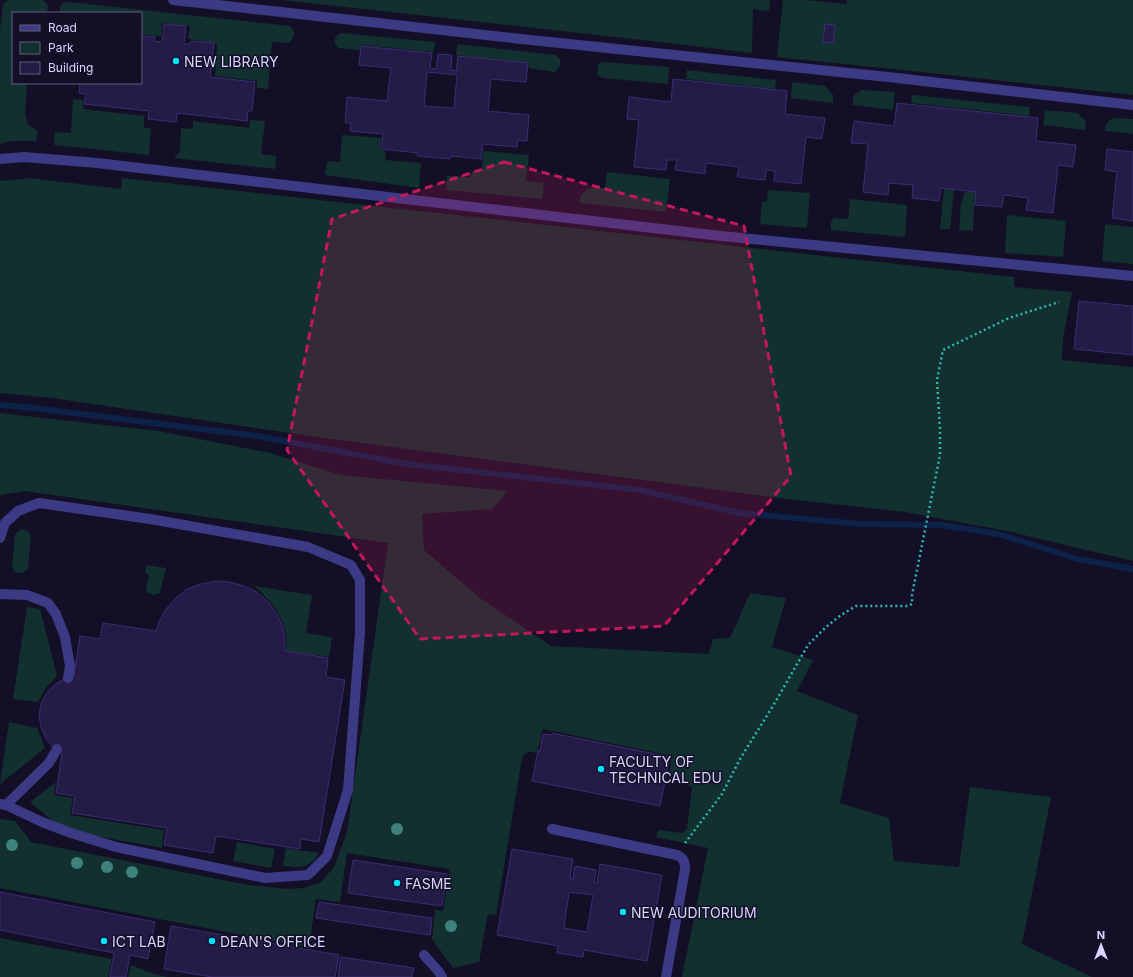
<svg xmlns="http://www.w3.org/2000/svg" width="1133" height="977" viewBox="0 0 1133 977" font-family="Inter,sans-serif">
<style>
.green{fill:#12302f}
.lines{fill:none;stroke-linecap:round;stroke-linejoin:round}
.stream{stroke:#0c2248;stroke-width:6}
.building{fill:#241b47;stroke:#3b2d73;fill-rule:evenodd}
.path{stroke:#2fb8b0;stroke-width:2.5;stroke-dasharray:2 3;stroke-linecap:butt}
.service{stroke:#3d3a85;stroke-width:10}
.minor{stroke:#3d3a85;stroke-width:10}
.tree{fill:#3d827b}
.marked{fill:#c2185b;fill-opacity:0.2;stroke:#c2185b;stroke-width:3;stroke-dasharray:8 5;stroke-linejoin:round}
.poi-dot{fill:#00e5ff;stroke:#130f26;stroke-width:1.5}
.labels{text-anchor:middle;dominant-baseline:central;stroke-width:3;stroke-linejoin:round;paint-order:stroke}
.poi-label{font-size:14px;fill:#d9d4ff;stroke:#130f26;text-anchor:start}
</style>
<rect width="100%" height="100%" fill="#130f26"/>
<g class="green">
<polygon points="9,0 43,0 47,4 48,8 46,13 13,13 13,83 27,83 25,115 28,125 38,131 36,141 12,141 0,144 0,30 3,6 5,2"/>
<polygon points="282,0 770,0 769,11 753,9 752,53 651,41"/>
<polygon points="783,0 807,0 847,4 847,0 1133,0 1133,95 921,72 777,57"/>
<path d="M69 2 290 26C296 32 295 37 289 43L272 42 268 89 257 88V81L215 76 217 43 188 39 190 26 162 23 161 36 141 35V13H60V7L63 3Z"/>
<path d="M342 33 435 42 434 52 361 45 360 50 338 48 335 44C334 38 336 35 342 33Z"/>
<path d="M457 44 555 55C563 60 562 65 555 72L529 68V63L456 55Z"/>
<polygon points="600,62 604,62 669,67 668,84 602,78 597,74 598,65"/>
<polygon points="687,70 776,80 775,89 686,79"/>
<polygon points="792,82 825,86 833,95 833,103 791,98"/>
<path d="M862 90 895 92 893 110 853 105C853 95 853 95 862 90Z"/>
<polygon points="912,95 1030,107 1029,116 911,103"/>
<polygon points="73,99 83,100 83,109 144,116 144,128 151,128 149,155 54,145 55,132 71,133"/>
<polygon points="1045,110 1077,113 1084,119 1086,123 1085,130 1043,125"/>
<path d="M1115 118 1133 119V134L1105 131C1106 124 1107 120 1115 118Z"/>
<polygon points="250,120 265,121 261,154 276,156 275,169 174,158 180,151 181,128 193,129 193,121 249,128"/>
<polygon points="342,135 382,138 381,150 386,151 385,160 421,163 419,188 325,175 327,163 329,161 340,162"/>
<polygon points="483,151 529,155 526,181 544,183 542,199 446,190 447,176 471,177 472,171 482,171"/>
<path d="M607 172 670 179 666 212 580 203V197C588 186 593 188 605 188Z"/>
<polygon points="30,178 121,189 122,178 1014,277 1014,287 1072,292 1063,338 1062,360 1133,367 1133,561 1007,531 905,512 787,499 324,438 52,398 0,393 0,181"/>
<polygon points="944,189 954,190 950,229 940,229"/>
<polygon points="768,190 810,193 807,228 760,224 762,202 767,201"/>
<polygon points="965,192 975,192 973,231 959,230 961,203"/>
<polygon points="850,199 907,205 905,237 831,230 831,222 834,218 848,219"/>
<polygon points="1007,215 1066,221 1063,257 1005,253"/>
<polygon points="1105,224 1133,227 1133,264 1102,261"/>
<path d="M0 413 158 431 270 453 341 475 508 491 492 509 422 514 424 550 480 598 551 646 709 654 713 639 730 638 750 593 786 598 772 647 813 660 797 691 858 715 840 803 889 818 894 861 959 867 970 787 1051 797 1022 944 1092 977H682L708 848 656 837 658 830 682 833 687 829 692 787 682 783 668 781 672 756 543 729 537 753C529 752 526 750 522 758L496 915 488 914 479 962 453 968 432 939 435 910 443 911 450 869 347 853 340 902 316 899 309 948 0 888V819L15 821 31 842 248 885 287 889 304 888 321 882 334 867 347 832 388 543 25 491 0 495Z"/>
<path d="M21 529C26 530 28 531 31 536L28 569 22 573H16L12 567 15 535 17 532Z"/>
<polygon points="146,565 166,568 160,593 153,595 147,592 146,587 149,575 145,573"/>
<path d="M254 586 312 595 306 633 332 637 329 657 286 651C290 622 274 604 254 586Z"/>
<polygon points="27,607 40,609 57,676 46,688 38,702 13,699"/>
<polygon points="9,722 37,728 45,748 0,784"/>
<polygon points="56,782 54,795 73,798 70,815 164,830 162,848 73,832 61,828 30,802"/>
<polygon points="237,842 275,849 271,868 233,861"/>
<path d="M286 848 319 853C310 869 299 868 283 866Z"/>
<polygon points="0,938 112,959 108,977 0,977"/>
<polygon points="131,965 157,975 169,977 128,977"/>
</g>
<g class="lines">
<polyline class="stream" points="0,405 25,407 257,436 407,464 640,490 739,513 861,524 942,525 999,534 1077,559 1133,569"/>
</g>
<g class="building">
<polygon points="164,24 186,26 184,44 190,44 191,41 214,43 210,77 255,82 252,111 248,111 247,121 177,113 176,122 148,119 149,111 84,104 86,94 79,93 80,83 141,83 141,36 155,37 154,41 162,42"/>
<polygon points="825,24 835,25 833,43 823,42"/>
<path d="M361 46 432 53 430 68 436 69 438 54 452 55 451 70 456 71 458 56 528 63 526 82 491 79 488 111 529 115 527 141 518 140 517 147 483 144 481 159 451 156 450 159 417 156 418 153 382 149 383 134 350 131 351 123H345L347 97 387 101 391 68 359 65ZM427 72 457 75 454 108 424 106Z"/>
<polygon points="673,79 787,91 785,114 825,118 822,139 806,137 801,184 774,181 775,171 766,170 765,180 737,177 739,167 706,163 705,174 675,170 677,160 667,160 666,170 634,167 639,120 627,119 629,97 671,102"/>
<polygon points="897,103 1038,118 1036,141 1076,145 1073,167 1058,165 1053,213 1026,210 1028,198 1004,195 1002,207 975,205 976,192 941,188 939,201 912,198 913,185 889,183 888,195 863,192 868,144 851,143 854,121 894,126"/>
<polygon points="1107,149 1133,152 1133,221 1112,218 1117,172 1105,170"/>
<polygon points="1079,301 1133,306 1133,355 1074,349"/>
<polygon points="216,581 230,582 244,586 257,592 268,602 277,614 283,627 285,642 285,651 328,658 326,677 345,680 319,842 301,839 300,849 216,836 213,853 164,845 167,828 72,813 75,796 56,793 62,753 53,747 46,738 41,727 39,716 41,704 46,694 54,685 64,679 74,676 80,636 100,639 103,623 156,631 159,622 166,609 176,598 187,589 201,584"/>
<polygon points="552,733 670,757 660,806 532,781 538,751 540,751 543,734 552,735"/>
<path d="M512 849 573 859 570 878 573 879 575 866 596 870 594 883H597L600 864 662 875 647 961 584 950 583 957 557 953 558 946 497 935ZM569 892 593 895 587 932 564 928Z"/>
<polygon points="353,860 447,874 442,906 348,893"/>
<polygon points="0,892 155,922 148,959 130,955 126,977 110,977 114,953 0,930"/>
<polygon points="319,902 432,918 430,935 316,918"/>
<polygon points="171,926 339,955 335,977 212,977 164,969"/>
<polygon points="341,957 414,968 412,977 338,977"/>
</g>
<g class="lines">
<polyline class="path" points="685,843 722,794 740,759 773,706 808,645 826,627 841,615 856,606 908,606 912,604 912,595 940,455 940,429 937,380 943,350 1009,318 1059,302"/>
<g class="service">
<polyline points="0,538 5,523 18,511 39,503 150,519 308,547 351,565 360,580 360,633 348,790 327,856 308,875 265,878 116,847 71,833 42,822 6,805 0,804"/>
<polyline points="0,594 27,595 48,603 56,614 65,637 70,666 68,678"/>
<polyline points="6,805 49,763 57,749"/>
<polyline points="424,955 439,972 442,977"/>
</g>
<g class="minor">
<polyline points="173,0 521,39 888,77 1133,105"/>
<polyline points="0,159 24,157 97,163 721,236 1133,276"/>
<path d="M552 829 677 855C683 858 685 861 685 869L666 977"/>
</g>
</g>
<g class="tree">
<circle cx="397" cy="829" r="6"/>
<circle cx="12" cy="845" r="6"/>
<circle cx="77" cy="863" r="6"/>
<circle cx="107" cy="867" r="6"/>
<circle cx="132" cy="872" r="6"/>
<circle cx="451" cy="926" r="6"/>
</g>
<path class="marked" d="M504 162 744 226 791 476 664 626 420 639 287 450 332 219Z"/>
<g class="poi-dot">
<circle cx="176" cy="61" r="4"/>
<circle cx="601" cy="769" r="4"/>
<circle cx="397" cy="883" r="4"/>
<circle cx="623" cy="912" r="4"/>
<circle cx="104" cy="941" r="4"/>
<circle cx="212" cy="941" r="4"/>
</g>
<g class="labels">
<g class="poi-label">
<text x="184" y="61">NEW LIBRARY</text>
<text x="609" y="761">FACULTY OF<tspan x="609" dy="16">TECHNICAL EDU</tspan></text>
<text x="405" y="883">FASME</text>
<text x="631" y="912">NEW AUDITORIUM</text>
<text x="112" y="941">ICT LAB</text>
<text x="220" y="941">DEAN'S OFFICE</text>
</g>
</g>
<rect x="12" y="12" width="130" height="72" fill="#130f26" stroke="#625e7d"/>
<rect x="20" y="25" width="20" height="6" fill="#3d3a85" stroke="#625e7d"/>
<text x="48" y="32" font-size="12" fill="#d9d4ff">Road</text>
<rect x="20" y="42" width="20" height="12" fill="#12302f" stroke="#625e7d"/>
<text x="48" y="52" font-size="12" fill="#d9d4ff">Park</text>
<rect x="20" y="62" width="20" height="12" fill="#241b47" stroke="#625e7d"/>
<text x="48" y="72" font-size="12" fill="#d9d4ff">Building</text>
<g transform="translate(1101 945)" stroke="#130f26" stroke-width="3" paint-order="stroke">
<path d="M0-3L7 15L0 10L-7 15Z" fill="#d9d4ff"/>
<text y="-6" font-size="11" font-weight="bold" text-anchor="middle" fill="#d9d4ff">N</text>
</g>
</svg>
